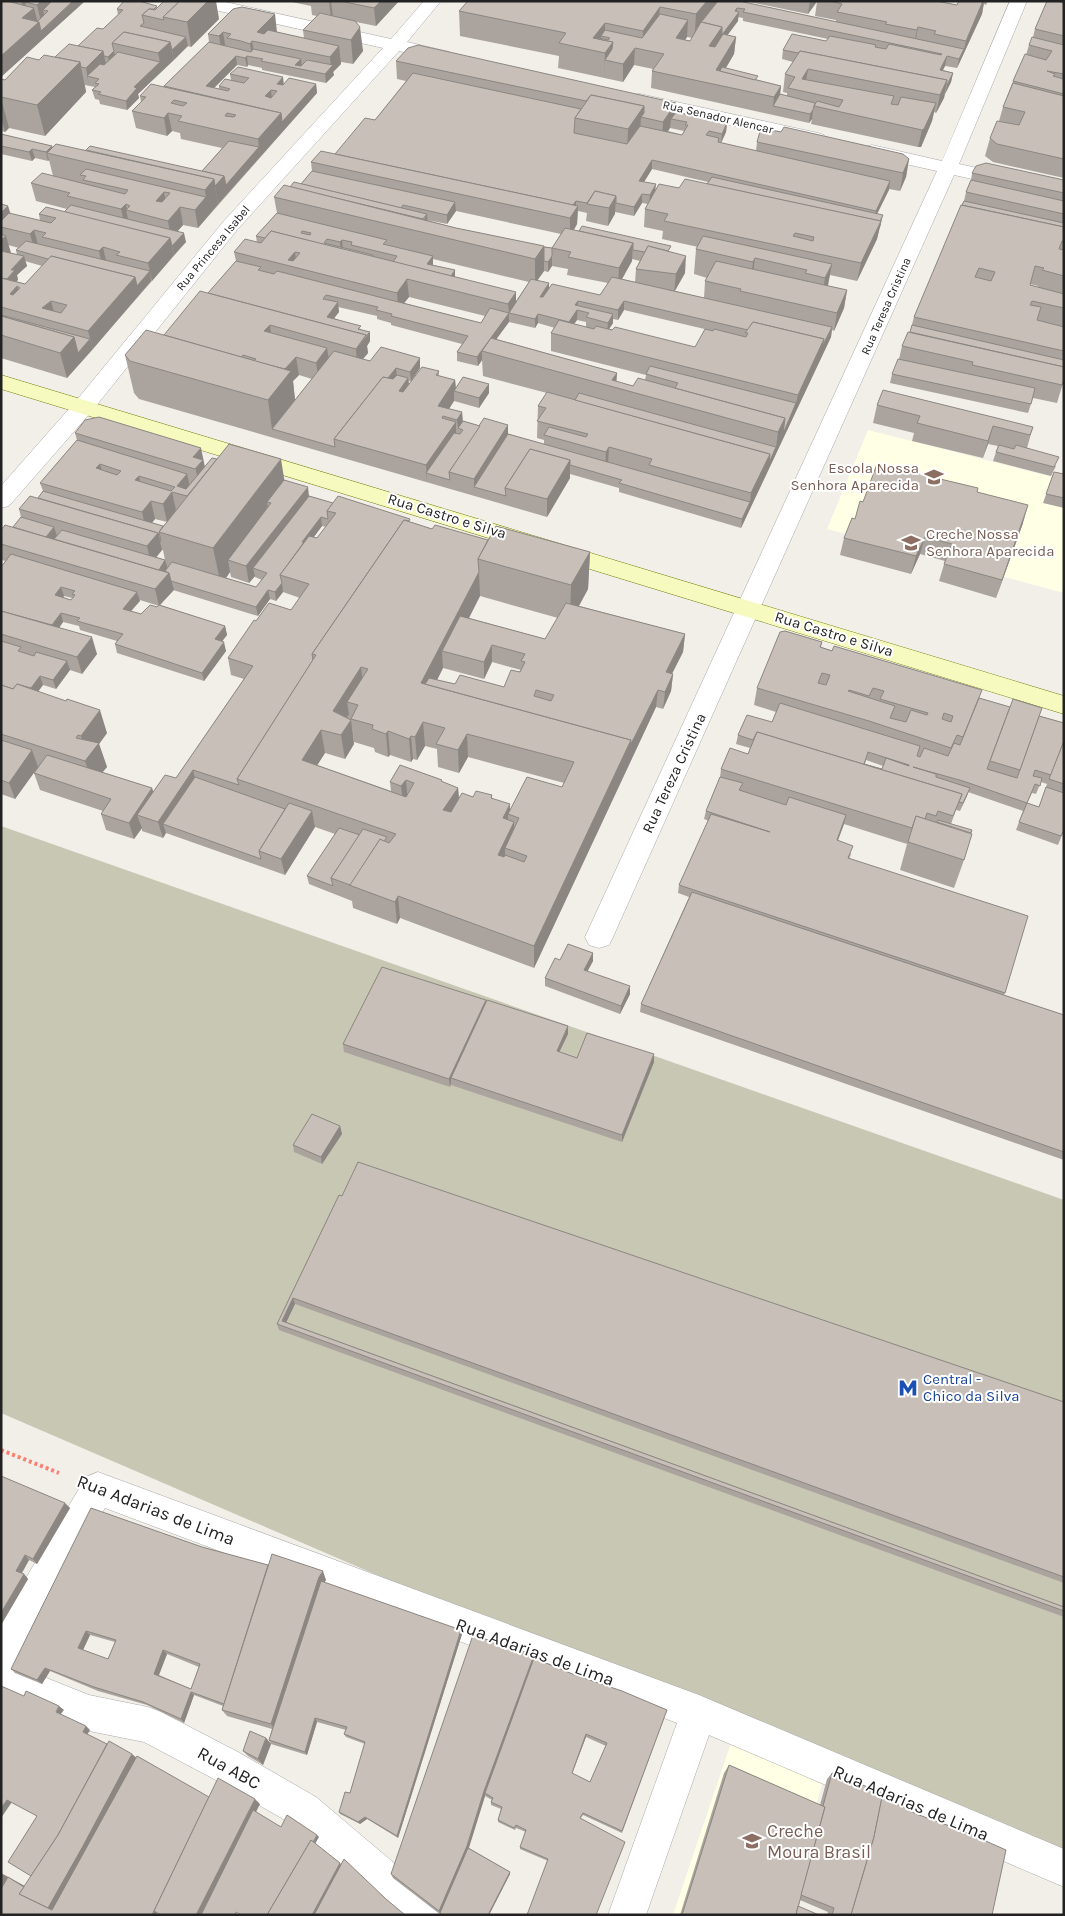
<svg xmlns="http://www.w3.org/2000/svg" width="1065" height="1916" viewBox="0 0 1065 1916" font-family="Karla,sans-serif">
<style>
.education{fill:#ffffe5}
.construction{fill:#c7c7b4}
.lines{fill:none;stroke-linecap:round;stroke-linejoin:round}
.street-casing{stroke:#a9a9a9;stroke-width:1}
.secondary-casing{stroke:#707d05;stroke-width:1}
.path{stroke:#fa8072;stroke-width:4;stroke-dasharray:3 3;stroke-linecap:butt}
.street{fill:#fff;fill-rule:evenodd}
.secondary{fill:#f7fabf;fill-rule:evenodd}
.wall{fill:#aba49e;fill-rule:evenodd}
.shaded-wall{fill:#8b8681}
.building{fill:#c7bfb8;stroke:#8b8681;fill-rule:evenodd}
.labels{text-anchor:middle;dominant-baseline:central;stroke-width:4;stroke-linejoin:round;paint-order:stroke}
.far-street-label{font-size:12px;fill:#222;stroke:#fff}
.education-label{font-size:15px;fill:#785e54;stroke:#fff;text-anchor:end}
.street-label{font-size:15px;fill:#222;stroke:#fff}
.transit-label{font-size:15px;fill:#164399;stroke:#fff;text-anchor:start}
.near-street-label{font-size:18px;fill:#222;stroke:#fff}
.near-education-label{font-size:18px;fill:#785e54;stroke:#fff;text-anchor:start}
</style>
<rect width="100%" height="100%" fill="#f2efe9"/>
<g class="education">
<polygon points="868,430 1064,480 1064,593 827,529"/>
<polygon points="734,1734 826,1768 788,1915 673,1915"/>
</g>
<polygon class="construction" points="1,826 1064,1200 1064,1859 451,1607 1,1413"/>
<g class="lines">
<g class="street-casing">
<g id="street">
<polygon points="189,1 221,1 391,39 424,1 441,1 407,42 450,52 453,56 450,60 444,61 399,51 237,230 92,411 9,506 1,508 1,486 76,401 223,222 383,48 197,6 191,5"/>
<polygon points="1010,1 1027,1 959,164 1064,187 1064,199 954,175 613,937 609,945 599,948 589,945 585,937 937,171 865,155 863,151 865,147 872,145 942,161"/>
<polygon points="640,94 818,133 824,135 827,139 824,143 818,145 634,103 631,99 634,95"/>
<polygon points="98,1472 699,1695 1064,1849 1064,1887 709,1735 646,1915 608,1915 677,1723 105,1508 14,1665 89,1695 148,1707 161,1712 238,1752 316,1797 439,1901 444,1915 396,1915 290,1823 212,1778 144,1742 89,1731 1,1696 1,1620 86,1477"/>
</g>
</g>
<g class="secondary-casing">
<polygon id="secondary" points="1,375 1064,696 1064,714 1,389"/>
</g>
<polyline class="path" points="1,1450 59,1473"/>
<use href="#street" class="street"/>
<use href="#secondary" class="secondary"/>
</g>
<g class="wall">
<polygon points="1,1 85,1 1,77"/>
<path d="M287 1H399L376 26 356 22 363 51 353 64 341 62V64L333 72 334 75 326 83 262 70V68L248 65 247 67 237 65 214 88 219 89V86L231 80 230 74 284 84H316L317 93 198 228 183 225 178 231 186 242 67 378 1 358V204L8 206 10 214 40 221 39 214 64 212 67 209 36 201 31 183 53 176 49 160 48 161 35 158 32 161 1 154V134L52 146 53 147 86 150 202 171 222 148 181 139 180 133 172 131 167 136 136 128 132 111 141 102 140 96 164 86 209 42 208 34 233 9 277 32 304 38 303 30 317 16 312 15 311 6ZM8 245 19 248 16 250 17 255 11 253ZM25 261 42 266 25 284 16 281 18 280 17 275 27 266Z"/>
<path d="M739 1 836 22V20L815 16 817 2 808 14 745 1H936L957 5 959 1H988L986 5 984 4 982 14 957 68 945 66 943 70 953 73 951 82 945 94 944 98 936 113 934 112 932 121 921 147H918L811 124 812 119 809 123 651 88 652 71 653 69 634 65 623 82 558 68 559 56 460 36 459 11ZM738 17 743 18V21L828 39 826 41 783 50 782 59 793 62 785 74 783 92 787 93V96L780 94 781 86 758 80 726 68 734 54 736 37 727 35 738 21ZM687 37 692 38 690 41 685 40Z"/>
<polygon points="1047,1 1064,1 1064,178 993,162 985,156 990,138 999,121 1003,107 1013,81 1026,55 1029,45 1033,37 1035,29"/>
<polygon points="157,6 157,8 219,19 191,47 187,46 138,94 139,98 127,110 100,104 99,100 95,99 92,90 95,87 85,85 86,92 45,136 9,128 5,132 1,131 1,79 5,80 39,60 55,57 78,46 103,29 118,15 117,9"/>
<path d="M396 61 676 103V112L727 123 726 132 721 143 756 151 757 142 909 159 906 177 900 191 889 189 877 214 881 225 879 229 877 239 857 281 830 275 828 286 847 290 844 308 834 331 832 330 831 337 741 528 619 492V488L570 474V478L547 517 139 399 134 393 125 355 164 335 208 293 236 261 234 252 257 243 256 236 277 213 274 197 290 187 301 184 312 171 311 162 335 154 375 120 406 81 397 79ZM670 128 684 131 682 135 668 131ZM652 169 708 182 707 184 679 188 656 190 644 182ZM642 203 648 204 645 209 644 227 663 231 662 239 698 247 696 249 694 274 707 278 705 281 704 298 675 291 685 273 671 252 574 230 577 224 578 211 587 213 586 221 608 226 615 212 634 216ZM456 211 561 234 552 248 456 228 427 220 447 224ZM433 259 529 282 516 301 455 277V270L433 265ZM632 259 640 261 636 269 635 282 622 279 632 261ZM552 266 568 269 567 275 608 283 600 295 549 289 537 280 544 271 548 272ZM409 297 485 316 481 323 404 303ZM338 307 377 316V319L391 323V325L462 344 457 352V361L478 366 482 360 483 376 547 393 538 406 537 438 544 440V444L463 421 462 412 449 409 454 401 479 408 489 393V384L456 388 455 380 439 376V371L409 384V381H411L420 368 370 361 363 359 368 353 367 346 370 341 361 329 334 318 339 312ZM624 310 713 331 695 347 609 329 613 323V319L618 320ZM577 320 586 322V327L574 324ZM509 322 535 328 538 323 555 328 551 333V351L646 375 645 380 633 386 616 382 617 373 496 339ZM299 375 312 379 295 400 293 381Z"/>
<path d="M972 173 1064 180V383H1063L1057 403 1033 398 1028 413 890 383 892 374 899 359 902 346 910 332 914 317 964 201 966 192 971 180ZM1030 284 1038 286V287L1030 285Z"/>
<polygon points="877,405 1033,427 1027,448 1056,466 1051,476 993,461 998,446 988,444 983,458 912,441 914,433 873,423"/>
<path d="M75 433 205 467 284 480 309 496 333 503 411 522 432 529 488 540 590 552 588 589 579 606 685 634 683 652 672 674H673L671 691 663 709 656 707 534 968 400 918 397 924 353 908 352 901 309 884 307 876 335 834 315 827 285 875 166 833 163 838 142 831V828L134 839 106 830 101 814 103 811 40 790 34 773 38 767 15 799 1 794V567L6 561 1 560V530L13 527 21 517 19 509 38 498 43 491 40 483 77 440ZM155 519 167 522 163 526 152 523ZM322 526 326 527 317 538 314 537ZM162 550H163L165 560 156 557ZM230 572 231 577 249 583 255 576V577L262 580 256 587 226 578ZM173 590 258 616 270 599 276 601 283 592 300 598 291 610 256 621 228 658 231 675 244 679 176 778 153 792 152 788 102 772 107 767 99 744 107 733 38 691 43 685 56 689 70 670 82 674 97 654 59 628 63 622 79 626 80 630 117 641 115 644 117 653 204 681 226 651 222 641 227 635 225 626 160 605ZM64 596 72 598 71 600 63 597ZM480 596 558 618 545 639 469 618ZM140 600 159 606 141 614 131 611ZM492 662 521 670 504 687 455 684 437 680 443 668 484 679ZM352 726 354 742 374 748 375 752 388 757 390 755 411 762 413 759 417 760 425 746 437 749 438 767 459 773 468 757 564 783 562 787 510 810 492 798V795L459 798 458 788 442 782V780L400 765 390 782 391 791 317 765 325 753 345 759 354 744Z"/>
<polygon points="1054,472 1064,474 1064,508 1043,503"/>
<polygon points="977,492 1023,523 996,598 939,581 945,561 920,554 911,574 840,555 844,538 855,519 863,502"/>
<path d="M822 642 821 647 979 698 1064 723V830L1058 845 1016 830 1023 811 968 792 960 811 956 810 951 824 964 860 954 888 900 870 907 844 844 824 838 840 851 854 849 859 1005 993 1004 995 1064 1015V1160L640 1012 641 1004 689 897 678 893 679 885 709 821 704 819 706 811 720 777 721 769 748 754 750 748 736 744 738 735 772 722 776 712 754 705 757 688ZM866 760 883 766 882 769 865 764ZM1048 781 1039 807 1027 803 1032 793 1036 794 1041 782 1047 784Z"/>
<polygon points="593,953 593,961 587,971 630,994 620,1014 545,986 545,978 560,960"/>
<polygon points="486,1003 568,1026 568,1034 559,1052 577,1058 654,1062 622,1142 451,1085 451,1083 450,1087 344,1052 343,1044"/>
<polygon points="340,1126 342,1134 322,1164 294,1152 293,1145"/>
<polygon points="339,1195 1064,1402 1064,1583 295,1304 286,1322 1064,1607 1064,1617 279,1330 277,1324"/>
<polygon points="1,1476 70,1508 37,1564 29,1560 22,1573 24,1574 28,1579 1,1625"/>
<path d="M202 1547 268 1565 326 1580 324 1583 461 1630 462 1634 398 1838 367 1819 360 1824 340 1814 339 1812 350 1793 365 1744 346 1737 344 1734 346 1730 317 1722 307 1755 271 1744 269 1740 272 1729 227 1716 222 1710 223 1706 194 1695 184 1723 147 1705 98 1691 50 1671 42 1684 15 1673 11 1669ZM90 1635 115 1642 108 1659 83 1650ZM167 1654 199 1667 191 1689 159 1675Z"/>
<path d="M534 1658 575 1675 667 1710 622 1833 583 1815 548 1861 520 1849V1847L526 1832 516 1828 515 1830 498 1822V1820L501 1809 491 1805V1802L492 1800 485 1796 469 1848 510 1872V1874L489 1915H441L393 1878 391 1874ZM586 1737 606 1746 590 1782 572 1774Z"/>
<polygon points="266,1738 271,1744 263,1765 248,1756 243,1751"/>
<polygon points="729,1765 820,1805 827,1779 832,1773 882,1797 992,1915 827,1915 828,1912 800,1900 798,1906 819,1915 680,1915 724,1773"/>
</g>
<g class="shaded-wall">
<polygon points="21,1 38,1 38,4 41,1 64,1 49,15 48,11 43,10 45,19 41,22 37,5 25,2 28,13 34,8 38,23 39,22 41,31 73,1 85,1 1,77 1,56 26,34 22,18 25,16"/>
<polygon points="208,1 216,1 219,19 191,47 187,22"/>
<polygon points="329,1 331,1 333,17 331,19"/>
<polygon points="381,1 399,1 376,26 374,8"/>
<polygon points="707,1 725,1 695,30 696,14"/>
<polygon points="810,1 817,1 808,14"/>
<polygon points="983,1 984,1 982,14 957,68 959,59 964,49 966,41"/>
<polygon points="660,7 658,31 642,49 643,31"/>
<polygon points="737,8 736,16 739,12 738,21 721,44 708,64 709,46 722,27"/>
<polygon points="275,14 277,32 266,43 257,32"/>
<polygon points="688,20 687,37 675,55 676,38"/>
<polygon points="605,23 605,37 601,36 600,47 593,38"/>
<polygon points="360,27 363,51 353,64 351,40"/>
<polygon points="918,27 915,45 913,48 917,30"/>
<polygon points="223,32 226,50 222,54 219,36"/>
<polygon points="186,37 188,46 174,60 172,50"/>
<polygon points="736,37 734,54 719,79 716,70"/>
<polygon points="252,41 255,57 252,56 250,44"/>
<polygon points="170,42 174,60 138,94 139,98 127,110 126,101 134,87 160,62 158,53"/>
<polygon points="613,42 612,62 605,60 604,78 605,53"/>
<polygon points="339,46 341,64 333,72 334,75 326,83 325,74 331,67 330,57"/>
<polygon points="635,48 634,65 623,82 623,64"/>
<polygon points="103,51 107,69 87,76 89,86 86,68"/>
<polygon points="114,51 116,61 110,66 108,57"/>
<polygon points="236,56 237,65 207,95 206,86"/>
<polygon points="247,56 248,65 247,67 245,58"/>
<polygon points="947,56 945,66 938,79 940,70"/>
<polygon points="301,59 302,68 295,65"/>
<polygon points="80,62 86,92 45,136 37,105"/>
<polygon points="808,69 805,87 802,79"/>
<polygon points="953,73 951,82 945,94 947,85"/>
<polygon points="283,77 284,86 277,84"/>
<polygon points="947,80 944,98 936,113 940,95"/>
<polygon points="316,84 317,93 260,157 258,139 281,113"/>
<polygon points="781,86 779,103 773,106 774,97"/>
<polygon points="271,90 272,99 265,96"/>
<polygon points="1,98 9,128 5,132 1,117"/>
<polygon points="676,103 675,120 671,119 670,128 662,140 663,122"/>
<polygon points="936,103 932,121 921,147 918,147 922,130"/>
<polygon points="644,106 644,118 641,117 640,135 627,154 628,129"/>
<polygon points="813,110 812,119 809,123 810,114"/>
<polygon points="168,113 172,131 167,136 164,118"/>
<polygon points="727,123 726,132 721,143 722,134"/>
<polygon points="52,146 54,154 47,153 49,160 48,161 46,152"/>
<polygon points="259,147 260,157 218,204 215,186 224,176"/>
<polygon points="32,149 35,158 32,161 29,152"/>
<polygon points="909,159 906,177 900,191 903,173"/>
<polygon points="652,160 652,169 639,190 639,181"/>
<polygon points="214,179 218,204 198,228 195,210 206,197 205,190"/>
<polygon points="890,181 889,190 874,220 876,211"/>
<polygon points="656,184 655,194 649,204 650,195"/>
<polygon points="164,192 167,209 156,201"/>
<polygon points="642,194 642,203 634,216 634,207"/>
<polygon points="616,196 615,214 608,226 609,208"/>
<polygon points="576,201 576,209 578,206 577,224 570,236 570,218 569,213"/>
<polygon points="455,202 456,211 447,224 447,215"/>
<polygon points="126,204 127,211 126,210 129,223 125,227 121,209"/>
<polygon points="8,206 11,215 1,225 1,213"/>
<polygon points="180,207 183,225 171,238 168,221"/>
<polygon points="427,214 428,232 424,220"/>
<polygon points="883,215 877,239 857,281 861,263"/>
<polygon points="34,230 39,248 35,252 30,234"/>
<polygon points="184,233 186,242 174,255 172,246"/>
<polygon points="6,236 11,253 1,263 1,240"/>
<polygon points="170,238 174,255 152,281 148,263"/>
<polygon points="342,240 343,249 341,252 340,242"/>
<polygon points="633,243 632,261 618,286 619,268"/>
<polygon points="544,246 544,271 535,284 535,259"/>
<polygon points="103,247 107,265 103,269 99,251"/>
<polygon points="295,252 297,268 288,260"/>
<polygon points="24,256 27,266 17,275 18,280 7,290 4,281 11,270"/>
<polygon points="433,256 433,266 427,264"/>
<polygon points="552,256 552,266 548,272 548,262"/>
<polygon points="686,256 685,273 674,292 676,274"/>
<polygon points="755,258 752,283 750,287 753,262"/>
<polygon points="832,264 827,289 821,303 825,278"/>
<polygon points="455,270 455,280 447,281"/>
<polygon points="150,271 151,281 93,349 88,331 135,277"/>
<polygon points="407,279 409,297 398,311 397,293"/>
<polygon points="549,283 549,292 540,306 540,297"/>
<polygon points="17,286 22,304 10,294"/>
<polygon points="847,290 844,308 834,331 837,313"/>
<polygon points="516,292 516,310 509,313 509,322 487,352 482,351 482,360 478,366 477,357 509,313 508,304"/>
<polygon points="51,301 56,319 42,308"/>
<polygon points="578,301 577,320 569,331 569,322 575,305"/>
<polygon points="624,301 624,310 618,320 618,310"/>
<polygon points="338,302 339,312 328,326 327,317"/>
<polygon points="538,314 538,323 535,328 535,319"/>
<polygon points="613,314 613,323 607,332 608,323"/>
<polygon points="270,325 272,343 264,331"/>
<polygon points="832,327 831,337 741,528 742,519 750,502 751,493 770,454 776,447 778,432 785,418 796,403 798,395 824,339"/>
<polygon points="370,332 370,341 367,346 368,353 357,366 356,349"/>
<polygon points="74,337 90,339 93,349 67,378 60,353"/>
<polygon points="327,348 330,366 319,380 316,363"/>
<polygon points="296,357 299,375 293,381 296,409 272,429 268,400 283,371"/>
<polygon points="420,358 420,368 411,381 410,372"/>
<polygon points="396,368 397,377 341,440"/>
<polygon points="617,373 616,387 612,380"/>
<polygon points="408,378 410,396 399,391"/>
<polygon points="455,380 456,392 454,391 454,401 444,416 443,416 444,433 438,406"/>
<polygon points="489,384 489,393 479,408 479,398"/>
<polygon points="462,412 463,430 458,428 457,420"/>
<polygon points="456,422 456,439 426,473 427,482 426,465"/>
<polygon points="508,425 508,443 474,487 474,479"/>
<polygon points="993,426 988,444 983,458 988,441"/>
<polygon points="609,447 608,465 605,470 606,452"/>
<polygon points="201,448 206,472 201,494 193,457"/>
<polygon points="281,459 287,497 271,503 267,502 270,519 228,560 230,572 221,585 213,548"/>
<polygon points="570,460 570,478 547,517 547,499"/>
<polygon points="100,464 105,482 96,468"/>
<polygon points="187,474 191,491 177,486"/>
<polygon points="139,476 143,494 135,480"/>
<polygon points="308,487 310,505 253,568 255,576 249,583 246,566"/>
<polygon points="172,492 176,510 167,522 163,504"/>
<polygon points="151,501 155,519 146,530 142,512"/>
<polygon points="1028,505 1023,523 996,598 1002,580"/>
<polygon points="321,517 322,526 303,551 302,542"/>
<polygon points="54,527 57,536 50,546 46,538"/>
<polygon points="158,533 162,550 151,564 147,546"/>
<polygon points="925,537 920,554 911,574 916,556"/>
<polygon points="590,552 588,589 570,622 571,585"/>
<polygon points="165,560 168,569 161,578 158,571"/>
<polygon points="479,572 480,596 451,653 442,651 443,668 431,692 421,683"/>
<polygon points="169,573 174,590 159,606 155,589"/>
<polygon points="282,583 283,592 276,601 275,592"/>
<polygon points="61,587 64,596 58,604 55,595"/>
<polygon points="268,590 270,599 258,616 256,607"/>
<polygon points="137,592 140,601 125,618 123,609"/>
<polygon points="61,613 63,622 50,641 47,632"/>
<polygon points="225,626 227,635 217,648 215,639"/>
<polygon points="685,634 683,652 664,689 666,672"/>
<polygon points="92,637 97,654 82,674 77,657"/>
<polygon points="224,642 226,651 204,681 202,673"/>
<polygon points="492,645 492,662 484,679 484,662"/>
<polygon points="67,661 70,670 56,689 53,680"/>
<polygon points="361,667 364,691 347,702 349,714 336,734 333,711"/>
<polygon points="673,674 671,691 663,709 665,692"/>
<polygon points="40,676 43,685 26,708 23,699"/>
<polygon points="658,690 656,707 534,968 534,946 631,740"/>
<polygon points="100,710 107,733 99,744 107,767 93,784 85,761 88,757 81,736"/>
<polygon points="351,720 354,744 345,759 341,735"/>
<polygon points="423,722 425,746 417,760 415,737"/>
<polygon points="321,730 325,753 306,783 302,760"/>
<polygon points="388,731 390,755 388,757 386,734"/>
<polygon points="467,734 468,757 459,773 458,750"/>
<polygon points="411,736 413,759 411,762 409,739"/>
<polygon points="32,750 38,767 15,799 9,783"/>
<polygon points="193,770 197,786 163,824 166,833 163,838 158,822"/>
<polygon points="406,780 408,803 404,809 401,786"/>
<polygon points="152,788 157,805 137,815 142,828 134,839 129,823"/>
<polygon points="458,788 460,811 445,833 443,810"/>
<polygon points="970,788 967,796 960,811 963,803"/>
<polygon points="510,804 510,815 508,814 508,831 503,818"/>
<polygon points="312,811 315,827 285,875 281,859"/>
<polygon points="846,815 844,824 835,848 837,840"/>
<polygon points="514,822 514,845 505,848 505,865 498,855"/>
<polygon points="398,896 400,918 397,924 395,902"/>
<polygon points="593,953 593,961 584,978 584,970"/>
<polygon points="630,986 630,994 620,1014 621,1006"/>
<polygon points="486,1000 486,1008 451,1078 451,1083 450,1087 449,1079"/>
<polygon points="568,1026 568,1034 556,1059 557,1051"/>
<polygon points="654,1054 654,1062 622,1142 622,1135"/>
<polygon points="340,1126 342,1134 322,1164 321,1157"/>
<polygon points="293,1298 295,1304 284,1327 282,1321"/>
<polygon points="65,1503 70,1508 37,1564 33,1559"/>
<polygon points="25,1555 29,1560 20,1576 16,1571"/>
<polygon points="323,1571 326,1580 322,1586 275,1730 271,1724 319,1577"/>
<polygon points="24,1574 28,1579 1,1625 1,1613"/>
<polygon points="461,1630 462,1634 398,1838 397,1836"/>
<polygon points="86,1631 90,1635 82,1652 78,1648"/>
<polygon points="163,1650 167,1654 158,1677 154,1674"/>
<polygon points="534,1655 534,1662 485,1793 485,1796 468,1850 440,1913 439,1911 484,1791"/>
<polygon points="45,1668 50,1671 42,1684 37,1680"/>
<polygon points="191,1692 194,1695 184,1723 181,1719"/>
<polygon points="59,1706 64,1710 60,1715 56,1712"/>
<polygon points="315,1718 317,1722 307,1755 305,1752"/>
<polygon points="86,1726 90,1730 87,1735 83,1732"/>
<polygon points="586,1734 586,1737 571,1776 572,1773"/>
<polygon points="266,1738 271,1744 263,1765 258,1759"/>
<polygon points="132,1754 139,1760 57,1911 1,1900 1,1873 34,1891"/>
<polygon points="211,1798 214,1800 156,1915 152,1915"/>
<polygon points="255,1799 260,1804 204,1915 196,1915"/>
<polygon points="7,1800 12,1802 1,1818 1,1808"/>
<polygon points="365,1817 367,1819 360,1824 358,1822"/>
<polygon points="317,1835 319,1837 274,1915"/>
<polygon points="340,1863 343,1867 318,1915 312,1915"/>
<polygon points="510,1872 510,1874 489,1915 488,1915"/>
</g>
<g class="building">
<polygon points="1,1 7,1 34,8 22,18 39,22 1,56"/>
<polygon points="26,1 41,1 37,5 25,2"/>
<polygon points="52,1 73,1 41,31 39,22 37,22 48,11 43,10"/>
<polygon points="124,1 139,1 157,6 154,9 149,9 142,15 144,23 140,26 186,37 172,50 170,42 124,32 112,43 114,51 108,57 104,56 103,51 78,46 97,28 103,29 123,10 117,9"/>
<polygon points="164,1 180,1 163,17 164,20 142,15 149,9 155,10"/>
<polygon points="180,1 208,1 187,22 163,17"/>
<polygon points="340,1 381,1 374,8"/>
<polygon points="468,1 707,1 696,14 660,7 643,31 605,23 593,38 613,42 605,53 559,43 566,33 459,11"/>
<polygon points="718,1 739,1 964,49 959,59 947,56 940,70 953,73 947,85 946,84 947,80 800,51 798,53 783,50 792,34 826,41 830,36 872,44 876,45 875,47 886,49 889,44 941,55 942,54 743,12 745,9 737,8 735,11 739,12 722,35 722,27 701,22 697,30 695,30"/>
<polygon points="830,1 936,1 957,5 959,1 983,1 966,41 934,34 936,31 918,27 917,30 885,24 887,22 837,12 842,4"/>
<polygon points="1047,1 1056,1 1064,3 1064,36 1035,29"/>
<polygon points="242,7 275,14 257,32 264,34 268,30 339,46 330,57 252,41 250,44 241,41 227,38 231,34 223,32 219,36 208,34 233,9"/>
<polygon points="320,13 355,21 360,27 351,40 303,30"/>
<polygon points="660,14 688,20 676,38 690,41 701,22 722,27 709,46 715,47 723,34 736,37 716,70 781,86 774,97 652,71 664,54 635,48 623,64 605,60 612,49 613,42 598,39 599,38 608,40 610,38 601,36 605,30 642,38"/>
<polygon points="124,32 170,42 158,53 112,43"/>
<polygon points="1032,37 1064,45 1064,74 1047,71 1055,74 1053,76 1064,79 1064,94 1013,81 1025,54 1046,60 1052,51 1029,45"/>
<path d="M209 42 251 52 253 49 301 59 295 65 301 66 307 60 333 65 325 74 261 61 263 59 247 56 245 58 236 56 206 86 228 91 230 89 219 86 225 79 244 83 249 78 230 74 238 67 283 77 277 84 283 85 289 78 316 84 282 122 281 113 164 86ZM271 90 277 91 271 98 265 96Z"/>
<polygon points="69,44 103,51 86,68 81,67 80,62 55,57"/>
<polygon points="418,45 676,103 663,122 641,117 644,113 644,106 591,95 586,101 396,61 408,48"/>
<polygon points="800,51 947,80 940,95 808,69 802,79 894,96 891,104 898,105 901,97 936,103 924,129 922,130 814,106 817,101 839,107 843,100 788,88 795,77 785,74"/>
<polygon points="118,52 160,62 134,87 137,88 126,101 98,94 101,92 92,90 99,84 95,83 99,79 87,76 100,64 104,65"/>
<polygon points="44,55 80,62 37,105 1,97 1,79 5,80 27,57 39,60"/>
<polygon points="722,67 758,76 755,80 720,71"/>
<polygon points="413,73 581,109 575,118 574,133 627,144 640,126 682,135 688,125 685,125 687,122 671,119 676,112 727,123 722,134 709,131 706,135 719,138 718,142 890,181 876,211 652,160 639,181 656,184 650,195 642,194 634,207 616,203 616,196 595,191 587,203 576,201 573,205 335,154 365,118 375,120"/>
<polygon points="1013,83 1064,96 1064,102 1063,104 1064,105 1064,159 997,144 990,138 997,121 1019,125 1025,112 1003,107"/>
<path d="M151 84 281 113 258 139 178 121 182 116 168 113 164 118 132 111 146 97 140 96ZM174 100 187 103 183 106 171 103ZM227 113 236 115 234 117 225 116Z"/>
<polygon points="780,94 815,103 814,106 813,110 810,114 773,106"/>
<polygon points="591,95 644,106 628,129 575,118"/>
<polygon points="784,127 903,154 909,159 903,173 757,142 761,128 781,132"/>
<polygon points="1,134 52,146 46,152 32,149 29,152 1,146"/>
<polygon points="229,141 259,147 226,185 224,176 202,171"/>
<polygon points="56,144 214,179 205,190 47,153"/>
<polygon points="90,146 224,176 215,186 214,179 86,150"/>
<polygon points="321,151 578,206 570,218 311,162"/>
<polygon points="986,163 1064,180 1064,193 972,173 976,166"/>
<path d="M86 169 206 197 195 210 180 207 168 221 126 210 130 206 126 204 121 209 67 196 70 193 31 183 42 173 125 194 128 190 83 180 86 176 80 175ZM164 192 170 193 162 202 156 201Z"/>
<polygon points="312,171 455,202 447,215 403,205 401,208 301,184"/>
<polygon points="712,177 883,215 880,221 707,184"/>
<path d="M685 179 881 221 861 263 664 221 668 214 645 209 659 184 679 188ZM795 233 814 237 813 241 793 236Z"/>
<polygon points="971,180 1064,201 1064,214 966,192"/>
<polygon points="294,182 427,214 423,219 290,187"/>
<polygon points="284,185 456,228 544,246 535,259 274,197"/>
<polygon points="595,191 616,196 609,208 587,204"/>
<polygon points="964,201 1064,223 1064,227 962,205"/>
<polygon points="1,204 8,206 1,213"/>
<polygon points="71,205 184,233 172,246 170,238 64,212"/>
<path d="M961 205 1064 227V241H1062L1059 249 1064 250V276L1042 270 1044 268 1035 266 1030 285 1064 294V308L1032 301 1030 305 1041 307 1037 320 1064 327V351L914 317ZM979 268 995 272 991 281 975 277Z"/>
<polygon points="46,207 170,238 148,263 116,255 120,252 103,247 99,251 42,237 46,233 34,230 30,234 1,227 1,221 9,213 51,223 56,218 39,214"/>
<path d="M277 213 387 240 383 244 433 256 427 264 455 270 451 276 393 262 397 256 351 245 352 242 342 240 340 242 327 239 324 243 373 255 372 257 271 231 265 238 256 236ZM302 231 311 233 310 235 301 233Z"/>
<polygon points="582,226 671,246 668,251 648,246 645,252 633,250 633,243 579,231"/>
<polygon points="565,228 633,243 619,268 568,257 571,252 552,248"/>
<path d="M271 231 516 292 508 304 407 279 397 293 234 252 245 239 261 243ZM295 252 300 253 293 261 288 260Z"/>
<polygon points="1,234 6,236 1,240"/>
<polygon points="703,236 832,264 825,278 805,273 807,270 755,258 753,262 696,249"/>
<polygon points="26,241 150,271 137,286 135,277 51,256 48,259 16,250"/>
<polygon points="648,246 686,256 676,274 636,269"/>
<polygon points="544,247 552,248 552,256 548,262 544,261"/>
<polygon points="1,251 24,256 11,270 15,270 7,279 1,278"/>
<path d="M51 256 135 277 88 331 1 307V278L25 284ZM17 286 20 288 13 295 10 294ZM51 301 67 305 61 313 42 308Z"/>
<polygon points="236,261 261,267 258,270 274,274 277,271 481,323 490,308 509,313 477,357 457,352 468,336 391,316 392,314 376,310 378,307 326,295 323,299 338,302 327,317 361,326 358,329 370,332 366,336 366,335 208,293"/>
<polygon points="716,261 847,290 837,313 740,291 741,289 705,281"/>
<polygon points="612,277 832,327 822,347 824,339 753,322 748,330 624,301 618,310 578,301 575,305 613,314 608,323 586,317 589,313 577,310 569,322 538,314 535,319 509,313 531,279 549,283 540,297 543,297 552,284 600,295"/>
<polygon points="200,291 366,335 356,349 270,325 264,331 327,348 316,363 296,357 285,369 254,361 256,359 243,355 241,357 164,335"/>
<polygon points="1,315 90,339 78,353 74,337 1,316"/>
<polygon points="1,316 74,337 60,353 1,335"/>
<polygon points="559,320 594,329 596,326 612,330 615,327 695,347 705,329 713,331 714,329 746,337 748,333 745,333 753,322 824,339 798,395 551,333"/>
<polygon points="912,325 1064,360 1064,367 910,332"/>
<polygon points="146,330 291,371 268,400 130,361 125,355"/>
<polygon points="908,332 1064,367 1064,380 1062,385 972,365 973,362 902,346"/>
<polygon points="491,338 617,373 612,380 633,386 638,378 785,418 778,432 482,351"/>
<polygon points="381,347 420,358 410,372 396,368 388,378 383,377 334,439 335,447 272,429 334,351 370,361"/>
<polygon points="898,359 1035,388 1031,404 892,374"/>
<polygon points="650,366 796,403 783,434 785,418 675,388 678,383 646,374"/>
<polygon points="422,367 439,371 436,375 455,380 438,406 462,412 457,420 443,416 442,418 456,422 426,465 334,439 383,377 393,379 397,375 408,378 399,391 403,392"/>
<polygon points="463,377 489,384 479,398 454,391"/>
<polygon points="883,390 1033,427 1030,435 993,426 988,441 917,423 920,416 877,405"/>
<polygon points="547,392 770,454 751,493 649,465 652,459 609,447 606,452 544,435 549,427 586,437 588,434 537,421 546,408 538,406"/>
<polygon points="579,393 776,447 769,463 770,454 575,400"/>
<polygon points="99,417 201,448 193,457 203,460 195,469 75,433 85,420"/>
<polygon points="484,418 508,425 474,479 449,472"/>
<polygon points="463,421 480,426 449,472 450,480 426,473 454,433 460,434 463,430 458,428"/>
<polygon points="508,434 750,502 742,519 619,483 622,480 570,465 570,460 530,449 505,488 506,496 474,487"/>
<path d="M77 440 187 474 177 486 186 489 212 458 217 459 187 496 172 492 163 504 151 501 142 512 40 483ZM100 464 121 471 117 475 96 468ZM139 476 175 487 171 491 135 480Z"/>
<polygon points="229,444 281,459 213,548 159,532"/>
<polygon points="999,445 1014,449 1016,445 1059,457 1054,467 996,452"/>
<polygon points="530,449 570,460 547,499 505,488"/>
<polygon points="877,464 978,488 977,492 1028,505 1002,580 944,564 952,544 925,537 916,556 844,538 852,518 855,519 860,501 863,502"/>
<polygon points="1054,472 1064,474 1064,498 1046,494"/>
<polygon points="284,480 308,487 246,566 228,560 271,503 267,502"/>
<polygon points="43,491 163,526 159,532 161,541 160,541 158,533 38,498"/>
<polygon points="30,496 158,533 147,546 19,509"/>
<polygon points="309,496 333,503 327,511 328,519 321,517 302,542 304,542 280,575 282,583 275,592 268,590 256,607 171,581 169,573 165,571 172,562 256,587 267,573 253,568"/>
<polygon points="338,496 410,519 409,521 404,520 312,654 313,660 237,779 239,785 193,770 158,822 137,815 165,775 176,778 253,666 228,658 254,620 256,621 269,603 291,610 309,584 280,575 309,536 317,538 336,513 327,511"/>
<polygon points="21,517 54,527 46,537 13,527"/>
<path d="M404 520 432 529 435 525 488 540 478 559 479 572 421 683 631 740 534 946 398 896 395 902 349 885 380 839 389 843 396 834 237 779 316 655 312 654ZM361 667 368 669 347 702 358 705 351 719 373 725 372 729 386 734 388 731 409 739 411 736 415 737 423 722 445 728 436 744 458 750 467 734 574 762 562 787 527 777 508 814 519 818 505 848 527 856 524 862 505 855 504 857 498 855 514 822 503 818 510 804 491 798 492 795 476 791 473 797 462 793 451 812 443 810 458 788 441 781 442 780 400 765 390 782 401 786 406 780 414 783 406 797 302 760 321 730 341 735 351 720 333 711Z"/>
<polygon points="5,525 169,573 155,589 1,544 1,530"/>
<polygon points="496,526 590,552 571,585 478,559"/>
<polygon points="62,530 165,560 159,570 54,539"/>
<path d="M11 554 137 592 123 609 141 614 150 605 157 607 159 605 225 626 215 639 224 642 202 673 115 644 123 634 77 621 80 618 61 613 52 625 1 611V567ZM61 587 75 591 72 594 75 595 71 600 55 595Z"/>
<path d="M566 603 685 634 666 672 673 674 665 692 658 690 630 746 631 740 425 684 429 678 455 684 460 675 504 687 511 670 520 672 525 662 521 661 525 654 492 645 484 662 442 651 460 616 545 639ZM536 690 554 695 551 701 534 696Z"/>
<polygon points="1,611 92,637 77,657 1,634"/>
<path d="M785 631 822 642 820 647 832 651 834 646 982 690 963 737 957 735 951 748 869 721 757 688 780 632ZM822 673 830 675 826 685 818 683ZM873 688 884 691 880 699 928 713 927 715 911 710 906 722 890 718 895 706 848 691 849 690 869 696ZM944 713 953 716 951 722 942 719Z"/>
<polygon points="1,641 21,647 18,651 34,656 36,652 67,661 53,680 40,676 31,688 17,684 13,689 1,685"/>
<polygon points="17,684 66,701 67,699 100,710 81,736 78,735 76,738 99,743 85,761 1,734 1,685 13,689"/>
<path d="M979 698 1010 707 987 769 1017 778 1039 716 1064 723V741L1051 775 1035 770 1033 776 1042 778 1040 786 1035 784 1027 803 1039 807 1046 787 1064 793V830L1061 836 1019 822 1027 803 963 781 913 767 936 774V777L970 788 963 803 959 802 962 794 757 732 753 740 738 735 747 715 772 722 780 703 920 746 917 756 920 757 924 748 948 756 954 743 960 745ZM868 752 909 765V766L886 758 882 769 864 764Z"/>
<polygon points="1013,699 1042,708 1020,770 990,761"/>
<polygon points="757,732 962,794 953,816 938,811 936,816 927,813 925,819 916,816 912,828 721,769 730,748 748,754"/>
<polygon points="1,740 32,750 9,783 1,780"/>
<polygon points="1064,741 1064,784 1049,779"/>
<polygon points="47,755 152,788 129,823 101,814 111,799 34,773"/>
<polygon points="195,777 285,809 259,851 261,859 163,824"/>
<polygon points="720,777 743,783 739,790 786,805 789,797 846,815 837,840 853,846 848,858 1028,916 1005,993 679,885 711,814 770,832 706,811"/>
<polygon points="289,803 312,811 281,859 259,851"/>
<polygon points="916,816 972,834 964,860 908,842"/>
<polygon points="938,820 972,830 971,833 937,822"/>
<polygon points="339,828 360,835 331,878 333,886 307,876"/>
<polygon points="363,829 387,837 384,841 380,839 350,885 331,878"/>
<polygon points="692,892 1064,1015 1064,1152 641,1004"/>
<polygon points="568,944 593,953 584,970 630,986 621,1006 545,978 555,958 560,960"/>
<polygon points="382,967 486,1000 449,1079 343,1044"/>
<polygon points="487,1000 568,1026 557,1051 577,1058 587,1033 654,1054 622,1135 451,1078"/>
<polygon points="312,1114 340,1126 321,1157 293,1145"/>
<polygon points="358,1162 1064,1402 1064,1577 293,1298 282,1321 1064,1607 1064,1611 277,1324 339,1195 342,1196"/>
<polygon points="1,1476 65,1503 33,1559 25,1555 16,1571 24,1574 1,1613"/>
<path d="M91 1508 202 1547 268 1565 224 1704 191 1692 181 1719 143 1702 94 1687 45 1668 37 1680 11 1669ZM86 1631 116 1640 108 1659 78 1648ZM163 1650 200 1664 191 1689 154 1674Z"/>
<polygon points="272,1554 323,1571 319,1577 271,1724 222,1710"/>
<polygon points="321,1581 461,1630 397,1836 365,1817 358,1822 339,1812 345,1792 350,1793 365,1742 344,1734 347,1727 315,1718 305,1752 269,1740"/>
<polygon points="473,1635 534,1655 484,1791 467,1846 439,1911 391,1874"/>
<path d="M534 1658 575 1675 622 1691 667 1710 622 1831 583 1813 580 1818 625 1842 596 1915H527L548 1859 520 1847 526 1830 516 1825 514 1828 498 1820 502 1807 491 1802 493 1798 485 1793ZM586 1734 607 1743 590 1782 572 1773Z"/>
<polygon points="1,1686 24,1696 26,1691 59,1706 56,1712 86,1726 83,1732 107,1744 58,1835 31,1876 8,1862 37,1816 7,1800 1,1808"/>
<polygon points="250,1731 266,1738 258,1759 243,1751"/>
<polygon points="109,1741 132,1754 83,1846 48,1908 19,1894 58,1835"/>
<polygon points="137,1756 209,1797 152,1915 1,1915 1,1889 8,1877 24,1887 19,1894 52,1910"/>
<polygon points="729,1765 825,1807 796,1915 682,1915"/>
<polygon points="832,1773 883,1793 874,1837 851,1915 832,1915 834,1908 801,1895 825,1807 823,1806"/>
<polygon points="218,1778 255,1799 196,1915 161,1915 154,1911"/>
<polygon points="882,1797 919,1815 961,1830 1006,1850 992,1915 851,1915 874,1837"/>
<polygon points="253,1810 281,1827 287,1815 317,1835 313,1842 311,1840 267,1915 241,1915 236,1912 235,1915 201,1915"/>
<polygon points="311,1840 340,1863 312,1915 267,1915"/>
<polygon points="468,1848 510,1872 488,1915 442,1915 440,1913"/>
<polygon points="344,1859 386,1899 405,1915 314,1915"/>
<polygon points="798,1906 819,1915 796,1915"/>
</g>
<defs>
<g id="school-bare" transform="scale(1.5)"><path d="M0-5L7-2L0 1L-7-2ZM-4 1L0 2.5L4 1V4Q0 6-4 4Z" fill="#8d6e63" stroke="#fff" stroke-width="2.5" paint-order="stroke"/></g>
<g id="metro-bare" transform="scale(1.5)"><path d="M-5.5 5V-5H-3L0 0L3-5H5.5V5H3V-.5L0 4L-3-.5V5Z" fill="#1a4fb4" stroke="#fff" stroke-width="2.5" paint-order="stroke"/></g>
</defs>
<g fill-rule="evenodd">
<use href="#school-bare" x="934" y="477"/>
<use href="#school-bare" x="911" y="543"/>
<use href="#metro-bare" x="908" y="1388"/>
<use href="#school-bare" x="752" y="1841"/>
</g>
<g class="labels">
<g class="far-street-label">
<text transform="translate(718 117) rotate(13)">Rua Senador Alencar</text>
<text transform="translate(213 248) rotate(-50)">Rua Princesa Isabel</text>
<text transform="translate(886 306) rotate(-66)">Rua Teresa Cristina</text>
</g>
<g class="education-label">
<text x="919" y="468">Escola Nossa<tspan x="919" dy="17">Senhora Aparecida</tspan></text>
<text x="926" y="534" text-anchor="start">Creche Nossa<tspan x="926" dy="17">Senhora Aparecida</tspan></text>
</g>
<g class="street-label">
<text transform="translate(447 516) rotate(17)">Rua Castro e Silva</text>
<text transform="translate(834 634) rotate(17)">Rua Castro e Silva</text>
<text transform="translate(674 773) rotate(-65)">Rua Tereza Cristina</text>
</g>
<g class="transit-label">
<text x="923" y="1379">Central -<tspan x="923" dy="17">Chico da Silva</tspan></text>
</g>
<g class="near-street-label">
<text transform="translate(156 1510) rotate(21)">Rua Adarias de Lima</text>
<text transform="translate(535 1652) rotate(20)">Rua Adarias de Lima</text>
<text transform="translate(229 1768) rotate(29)">Rua ABC</text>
<text transform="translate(911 1803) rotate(23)">Rua Adarias de Lima</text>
</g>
<g class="near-education-label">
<text x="767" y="1831">Creche<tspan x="767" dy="21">Moura Brasil</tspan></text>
</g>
</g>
<rect width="1065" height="1916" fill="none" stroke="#222222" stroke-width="5"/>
</svg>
